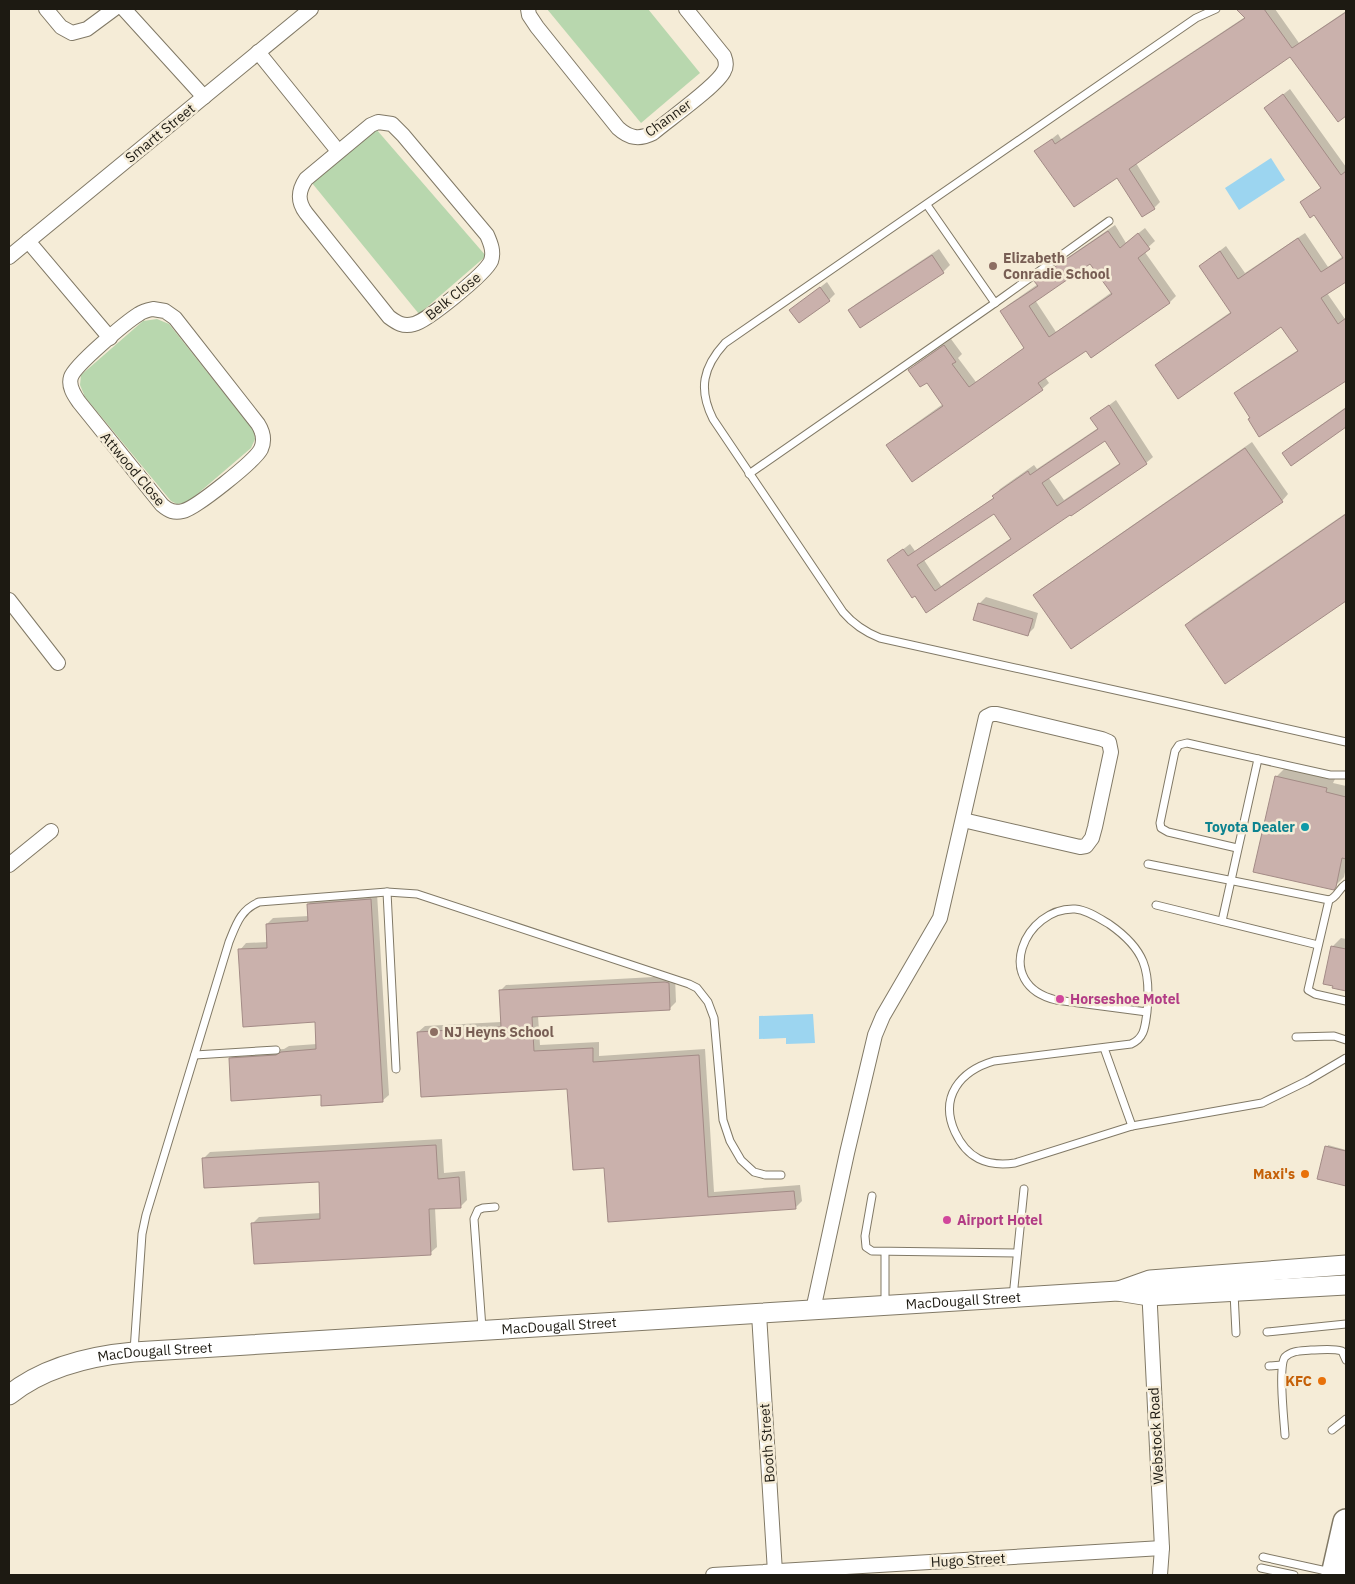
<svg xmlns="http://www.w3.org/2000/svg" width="1355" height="1584" viewBox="0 0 1355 1584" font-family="'IBM Plex Sans',sans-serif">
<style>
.green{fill:#b8d7ae}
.water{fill:#9cd5f0}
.shadow{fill:#0003;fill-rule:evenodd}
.building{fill:#cab1ac;stroke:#a38b86;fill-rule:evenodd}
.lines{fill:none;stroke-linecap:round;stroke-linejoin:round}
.lane-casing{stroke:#817966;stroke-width:9}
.street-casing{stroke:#817966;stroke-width:16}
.secondary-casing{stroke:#817966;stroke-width:21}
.highway-casing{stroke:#817966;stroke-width:28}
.lane{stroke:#fff;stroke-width:7}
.street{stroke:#fff;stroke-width:14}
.secondary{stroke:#fff;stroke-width:19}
.highway{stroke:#fff;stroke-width:25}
.education-dot{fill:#8d6e63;stroke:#f5ecd7;stroke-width:2}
.culture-dot{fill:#0f9aa8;stroke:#f5ecd7;stroke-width:2}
.hotel-dot{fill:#d1479c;stroke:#f5ecd7;stroke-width:2}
.food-dot{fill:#e8710a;stroke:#f5ecd7;stroke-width:2}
.labels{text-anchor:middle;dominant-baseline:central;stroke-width:5;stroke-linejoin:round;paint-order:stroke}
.street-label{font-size:14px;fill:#1d1a12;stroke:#f5ecd7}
.education-label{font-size:14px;font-weight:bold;fill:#785e54;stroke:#f5ecd7;text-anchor:start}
.culture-label{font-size:14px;font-weight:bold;fill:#0d838f;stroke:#f5ecd7;text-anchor:end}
.hotel-label{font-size:14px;font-weight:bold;fill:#b23c85;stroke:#f5ecd7;text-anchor:start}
.food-label{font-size:14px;font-weight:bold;fill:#c56008;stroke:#f5ecd7;text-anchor:end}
</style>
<rect width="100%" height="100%" fill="#f5ecd7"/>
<g class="green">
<polygon points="547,9 648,9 700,73 641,123"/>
<polygon points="376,129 486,256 419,314 312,183"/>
<polygon points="157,319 169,324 254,431 255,439 251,448 188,502 177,504 171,501 85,397 80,385 81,375 143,321"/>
</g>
<g class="water">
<polygon points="1271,158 1285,180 1239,210 1225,188"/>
<polygon points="813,1014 815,1043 786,1044 786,1038 759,1039 759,1016"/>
</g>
<g class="shadow">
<polygon points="1243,9 1275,9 1299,43 1346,11 1346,114 1338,120 1290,55 1136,163 1160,202 1154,208 1117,176 1036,151 1058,134 1061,139 1245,17 1240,11"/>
<polygon points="1290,89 1346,167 1346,280 1327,293 1345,319 1346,318 1346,379 1260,435 1252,417 1236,394 1242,387 1298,350 1281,325 1156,365 1163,359 1232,311 1200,266 1226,246 1245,273 1305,233 1328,267 1343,256 1314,214 1301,203 1322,187 1266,108"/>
<path d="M1115 225 1126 243 1145 228 1155 241 1144 251 1176 296 1170 302 1092 357 1086 349 1045 377 1049 383 1042 389 913 480 888 445 894 439 943 404 927 381 910 370 916 364 951 339 962 354 958 358 976 382 1025 347 1002 311 1008 305 1038 284 1036 281 1042 275ZM1090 262 1112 292 1056 332 1035 300Z"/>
<polygon points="939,249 950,265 943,272 860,326 849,310 856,304"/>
<polygon points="827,282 835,294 829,300 791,310"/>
<path d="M1116 400 1153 457 1146 463 926 611 888 561 910 544 915 551 995 497 994 496 1000 489 1034 465 1037 469 1098 428 1092 418ZM1105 439 1120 463 1064 500 1048 477ZM994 512 1011 538 941 586 924 560Z"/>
<polygon points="1346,407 1346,426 1292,464 1284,453 1290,447"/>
<polygon points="1252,442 1288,494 1282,501 1035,595 1041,589"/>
<polygon points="1346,513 1346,599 1226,682 1186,625 1193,618"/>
<polygon points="986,597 1038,613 1034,628 1027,635 979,604"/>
<polygon points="1285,768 1335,779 1333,783 1346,786 1346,867 1344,877 1333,888 1276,777"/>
<polygon points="377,893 389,1095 382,1101 322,1094 230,1059 237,1052 284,1049 289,1046 317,1044 316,1021 240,950 246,943 268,942 267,924 273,918 309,916 308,904 315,898"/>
<polygon points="1341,938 1346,939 1346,990 1334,987 1332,947"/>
<polygon points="672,976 675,977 676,1002 670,1008 538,1016 540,1045 599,1042 599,1056 705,1049 714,1192 800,1185 802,1201 795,1208 609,1221 605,1166 569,1088 418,1032 425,1026 501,1022 500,991 506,985"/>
<polygon points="442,1139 444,1173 465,1171 467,1200 460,1207 435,1208 437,1247 430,1253 253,1223 259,1217 321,1213 320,1180 204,1158 210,1152"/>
<polygon points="1328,1145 1346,1150 1346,1185 1319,1178"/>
</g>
<g class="building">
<polygon points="1236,9 1264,9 1292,48 1346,12 1346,116 1338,122 1290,57 1129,169 1155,209 1142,217 1117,178 1074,207 1034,151 1052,139 1055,144 1245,18"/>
<polygon points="1283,94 1341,175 1346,171 1346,282 1321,298 1338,324 1346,318 1346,381 1259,437 1248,419 1250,418 1234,393 1298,351 1281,327 1178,399 1155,365 1231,313 1199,266 1220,251 1238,279 1298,238 1321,272 1343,258 1314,215 1310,218 1300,202 1321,188 1264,108"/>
<path d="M1108 231 1120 248 1138 233 1150 249 1138 258 1170 303 1091 358 1086 351 1038 383 1043 390 912 482 886 445 943 406 927 383 920 387 908 370 944 345 956 362 952 364 969 387 1024 348 1000 311 1038 286 1034 281ZM1090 264 1112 294 1049 337 1029 306Z"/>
<polygon points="932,255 944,273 860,328 848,310"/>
<polygon points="820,287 830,301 799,323 789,310"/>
<path d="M1109 405 1147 464 1071 516 1070 515 926 613 915 596 912 598 887 560 903 549 908 556 994 498 992 496 1028 471 1030 475 1098 429 1090 418ZM1105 441 1120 464 1057 506 1042 483ZM994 514 1011 539 935 591 917 565Z"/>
<polygon points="1346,408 1346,427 1291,466 1282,453"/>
<polygon points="1245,448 1283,502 1071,649 1033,595"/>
<polygon points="1346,514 1346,601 1225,684 1185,625"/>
<polygon points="978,603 1033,619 1028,636 973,620"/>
<polygon points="1275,776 1327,788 1326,792 1346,797 1346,859 1342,858 1336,887 1334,890 1253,872"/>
<polygon points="371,899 383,1102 321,1106 321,1095 231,1101 229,1058 276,1055 281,1052 316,1049 315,1022 243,1027 238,949 267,948 266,924 308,921 307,904"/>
<polygon points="1331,946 1346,949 1346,991 1332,988 1333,986 1323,984"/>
<polygon points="665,982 669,983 670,1010 532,1017 534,1051 593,1048 593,1062 699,1055 708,1197 794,1191 796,1209 608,1222 604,1168 573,1170 567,1089 421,1097 417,1032 501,1027 499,990"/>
<polygon points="436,1145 438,1179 459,1177 461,1208 429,1209 431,1255 254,1264 251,1223 320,1219 319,1182 204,1188 202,1158"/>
<polygon points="1325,1146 1346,1151 1346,1186 1317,1179"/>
</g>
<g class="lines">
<g class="lane-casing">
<g id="lane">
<path d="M1216 9 1196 18 725 343C703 367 698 389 713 419L843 612C854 625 865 632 880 638 1035 673 1191 706 1346 742"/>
<polyline points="927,205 995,303"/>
<polyline points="749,474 995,303 1109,221"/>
<polyline points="1237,848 1168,832 1161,828 1160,823 1175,751 1179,745 1187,743 1330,775 1346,775"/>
<path d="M1148 864 1329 900C1338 897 1338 889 1346 884"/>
<polyline points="387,892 396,1069"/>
<polyline points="1329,900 1308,990 1315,994 1346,1001"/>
<polyline points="1156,905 1318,945"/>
<polyline points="1222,921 1258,759"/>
<path d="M1147 1012 1056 1000C991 984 1025 907 1075 909 1087 910 1099 918 1109 924 1145 949 1151 970 1147 1012 1145 1026 1145 1038 1131 1044L994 1061C960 1071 939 1097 955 1132 967 1158 986 1167 1015 1163L1132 1126 1262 1103 1307 1081 1346 1058"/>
<polyline points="1296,1037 1334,1036 1346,1040"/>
<polyline points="1104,1048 1132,1126"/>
<polyline points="195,1055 276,1050"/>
<polyline points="872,1196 865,1236 866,1247 872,1251 1017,1253"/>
<polyline points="1234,1293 1236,1333"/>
<polyline points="1013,1297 1024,1189"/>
<polyline points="885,1304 885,1252"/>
<polyline points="482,1328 474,1219 478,1210 483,1208 495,1207"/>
<polyline points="1267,1332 1346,1324"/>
<path d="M134 1351 142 1234 146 1215 229 942C236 925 240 910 259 902L387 892 417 894 689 984 697 988 708 1002 714 1018 723 1120 730 1141 741 1160 754 1172 765 1175H781"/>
<polyline points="1269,1366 1282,1365"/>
<polyline points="1332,1430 1346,1419"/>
<path d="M1285 1435C1284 1420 1278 1366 1285 1357 1292 1350 1302 1351 1311 1350 1321 1350 1332 1348 1342 1351L1346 1360"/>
<polyline points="1263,1557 1331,1572"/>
<polyline points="1261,1568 1294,1575"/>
</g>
</g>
<g class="street-casing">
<g id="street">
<polyline points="46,9 61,27 72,33 87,29 114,9"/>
<polyline points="124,9 204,97"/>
<path d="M528 9 529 15 537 27 618 128C629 138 639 140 653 133 668 120 717 86 724 71 727 66 726 61 724 56L686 9"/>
<polyline points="258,52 338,151"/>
<path d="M378 122 392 124 403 135 487 235C491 244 494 252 491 261 485 274 427 321 414 324 403 327 397 323 389 317L306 213C297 201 298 191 306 179L371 125Z"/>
<polyline points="28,241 110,338"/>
<polyline points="9,257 311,9"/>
<path d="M153 309 165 311 175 318 258 424C263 432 265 440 261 449 255 461 196 508 183 511 174 513 169 511 162 505L79 402C74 395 68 386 71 377 75 365 126 322 139 314 143 311 148 310 153 309Z"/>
<polyline points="9,600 58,663"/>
<polyline points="9,865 51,831"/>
<polyline points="1149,1287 1162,1548 1160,1575"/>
<polyline points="813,1310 847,1153 875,1035 883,1016 940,918 986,717 992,714 997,714 1102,739 1109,742 1111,752 1095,827 1092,838 1086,846 1080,847 963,820"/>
<polyline points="759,1314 775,1572"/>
<polyline points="713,1575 1162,1548"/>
</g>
</g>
<g class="secondary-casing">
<g id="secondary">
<polyline points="1119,1291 1150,1280 1346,1265"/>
<path id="s1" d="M9 1395C44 1367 89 1356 134 1352L1118 1291 1149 1296 1346 1285"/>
</g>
</g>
<g class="highway-casing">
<polyline id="highway" points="1334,1575 1346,1522"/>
</g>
<use href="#lane" class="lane"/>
<use href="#street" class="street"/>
<use href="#secondary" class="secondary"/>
<use href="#highway" class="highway"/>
</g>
<g class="education-dot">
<circle cx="993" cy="266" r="5"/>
<circle cx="434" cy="1032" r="5"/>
</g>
<circle class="culture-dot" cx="1305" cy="827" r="5"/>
<g class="hotel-dot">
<circle cx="1060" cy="999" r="5"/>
<circle cx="947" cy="1220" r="5"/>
</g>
<g class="food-dot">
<circle cx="1305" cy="1174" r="5"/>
<circle cx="1322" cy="1381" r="5"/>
</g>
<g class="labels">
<g class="street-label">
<text transform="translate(668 118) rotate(-36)">Channer</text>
<text transform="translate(160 133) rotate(-39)">Smartt Street</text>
<text transform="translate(453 296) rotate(-39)">Belk Close</text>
<text transform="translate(133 469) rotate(50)">Attwood Close</text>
<text stroke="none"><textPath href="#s1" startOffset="965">MacDougall Street</textPath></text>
<text stroke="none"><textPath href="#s1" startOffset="560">MacDougall Street</textPath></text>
<text stroke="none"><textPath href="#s1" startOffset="155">MacDougall Street</textPath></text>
<text transform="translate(1156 1436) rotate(-93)">Webstock Road</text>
<text transform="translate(767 1443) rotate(-94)">Booth Street</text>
<text transform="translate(968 1560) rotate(-3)">Hugo Street</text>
</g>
<g class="education-label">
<text x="1003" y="258">Elizabeth<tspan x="1003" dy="16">Conradie School</tspan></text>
<text x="444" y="1032">NJ Heyns School</text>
</g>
<g class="culture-label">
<text x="1295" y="827">Toyota Dealer</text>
</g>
<g class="hotel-label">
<text x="1070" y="999">Horseshoe Motel</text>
<text x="957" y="1220">Airport Hotel</text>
</g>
<g class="food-label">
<text x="1295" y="1174">Maxi's</text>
<text x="1312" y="1381">KFC</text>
</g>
</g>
<rect width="1355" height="1584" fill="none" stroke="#1d1a12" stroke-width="20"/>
</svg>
